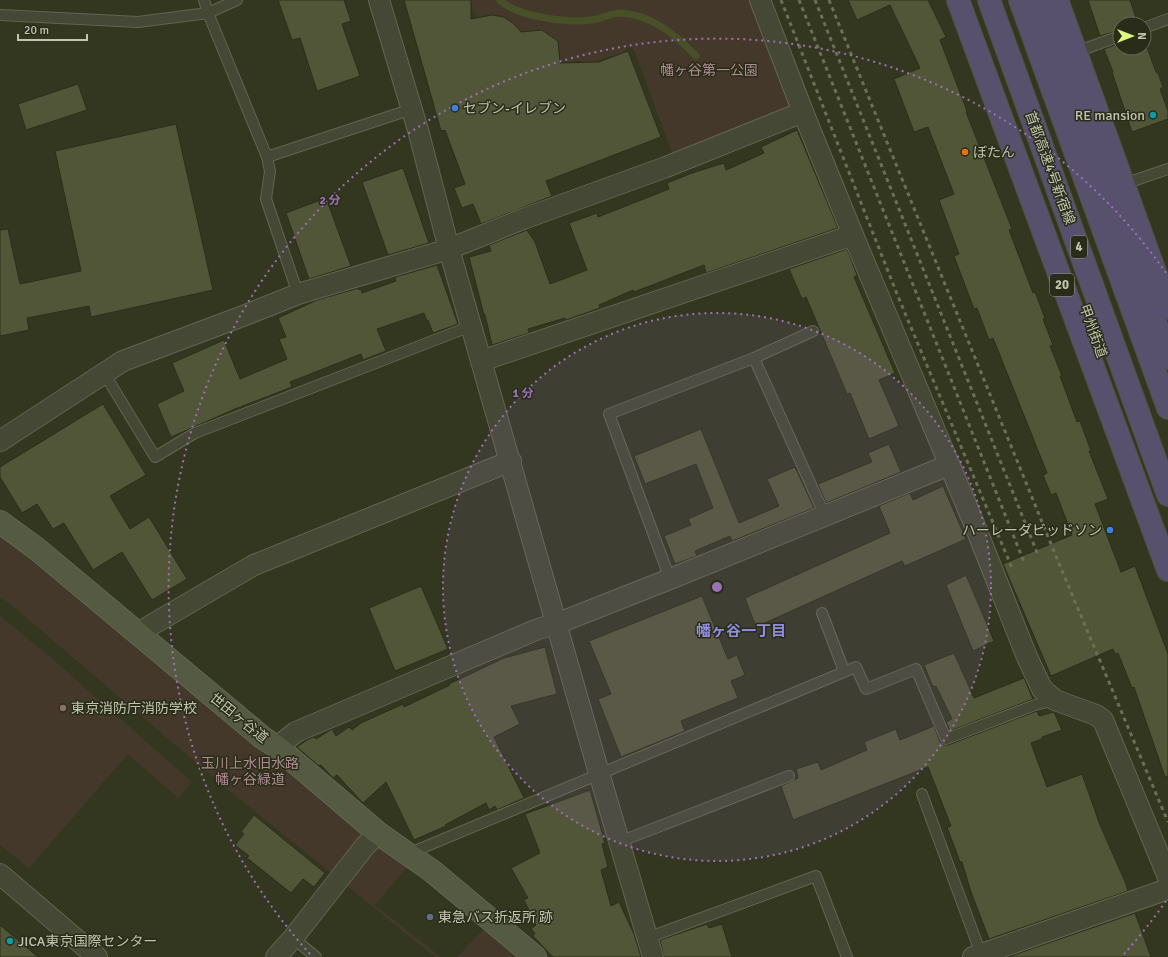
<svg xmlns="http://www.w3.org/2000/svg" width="1168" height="957" viewBox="0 0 1168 957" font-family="Signika,'Noto Sans JP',sans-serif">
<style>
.green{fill:#44382b}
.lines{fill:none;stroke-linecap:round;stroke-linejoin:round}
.stream{stroke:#485028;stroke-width:7}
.building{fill:#515639;stroke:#2b2f1b}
.lane-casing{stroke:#626651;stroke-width:12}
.street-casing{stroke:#626651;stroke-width:22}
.secondary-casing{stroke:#626651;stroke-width:24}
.highway-casing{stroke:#4f533e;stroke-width:24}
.lane{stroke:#444834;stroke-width:10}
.street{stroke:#444834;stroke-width:20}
.secondary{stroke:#555b42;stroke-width:22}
.highway{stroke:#57516e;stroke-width:22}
.rail{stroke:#6a6f56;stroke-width:3;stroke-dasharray:4 4;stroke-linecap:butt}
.ring{fill:none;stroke:#9a71b7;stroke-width:2;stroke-dasharray:2 4}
.shop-dot{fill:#3f7fe0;stroke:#292c19;stroke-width:1.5}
.culture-dot{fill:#0f9aa8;stroke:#292c19;stroke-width:1.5}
.food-dot{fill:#e8710a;stroke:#292c19;stroke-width:1.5}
.education-dot{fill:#8d6e63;stroke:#292c19;stroke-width:1.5}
.service-dot{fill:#5c6f8a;stroke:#292c19;stroke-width:1.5}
.labels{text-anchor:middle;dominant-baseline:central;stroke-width:3;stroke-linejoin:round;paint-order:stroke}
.shield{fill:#292c19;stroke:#939781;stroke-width:1}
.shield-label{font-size:13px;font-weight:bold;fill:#c0c5ae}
.park-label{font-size:14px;fill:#b08c92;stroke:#292c19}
.poi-label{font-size:14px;fill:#c0c5ae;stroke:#292c19;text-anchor:start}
.street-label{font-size:14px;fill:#c0c5ae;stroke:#292c19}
.neighbourhood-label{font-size:15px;font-weight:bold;fill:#908de0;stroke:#292c19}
.centre{fill:#9a71b7;stroke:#292c19;stroke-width:2}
.ring-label{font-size:12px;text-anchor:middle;font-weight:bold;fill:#9a71b7;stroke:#292c19;stroke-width:3;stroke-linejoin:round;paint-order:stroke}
</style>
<rect width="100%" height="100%" fill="#333720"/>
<g class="green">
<path d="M471 0H750L794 110 675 161 635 52 631 47 626 49 624 52 581 67V61L561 62 558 41 542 30 522 32C506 15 500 13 478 17L473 12Z"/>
<polygon points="0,532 409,865 375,905 441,957 435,957 226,788 8,602 0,597"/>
<polygon points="0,616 48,655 192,782 178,798 128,754 29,868 0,845"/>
<polygon points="485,928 520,957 457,957"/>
</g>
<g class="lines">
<path class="stream" d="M500 0C516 17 569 23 591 20 601 19 611 13 621 13 652 15 676 35 696 56"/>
</g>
<g class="building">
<polygon points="278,0 344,0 351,21 342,24 360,76 317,91 300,38 292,40"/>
<polygon points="404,0 471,0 471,19 492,15 504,17 514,24 521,32 542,30 558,41 560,63 599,62 628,51 661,137 546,181 552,196 481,224 473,204 462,208 454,188 465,184 445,130 441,131"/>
<polygon points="848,0 928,0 946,37 940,40 967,111 966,112 1012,229 1009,230 1033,293 1035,292 1045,318 1043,319 1053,345 1050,346 1062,376 1060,376 1077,422 1080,421 1091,451 1089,451 1108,499 1095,504 1121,572 1135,566 1168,654 1168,776 1165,777 1134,687 1132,688 1118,653 1115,654 1113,649 1051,676 1003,564 1072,535 1056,493 1051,495 1043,475 1047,473 993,338 989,340 977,308 974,309 954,256 959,254 939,200 954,194 928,127 914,132 894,79 920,68 890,5 857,20"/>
<polygon points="1088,0 1130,0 1138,24 1120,24 1120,30 1100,36"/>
<polygon points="1144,39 1156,72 1158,73 1163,87 1160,89 1168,111 1168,119 1132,132 1112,72 1113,72 1104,49 1120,43 1120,48 1144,48"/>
<polygon points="78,84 87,110 26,130 18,104"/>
<polygon points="176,124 213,290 91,317 89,306 27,318 29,330 0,336 0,230 8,229 20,284 81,271 55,151"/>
<polygon points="797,130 838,228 706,273 704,265 634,292 633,290 599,305 600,308 566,320 565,318 528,329 529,333 492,345 485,315 484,315 469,257 491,251 489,245 527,230 535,242 550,284 587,270 569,223 597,213 598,217 669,189 667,183 692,173 724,163 726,170 764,153 761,147"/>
<polygon points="403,168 429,243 388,255 362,182"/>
<polygon points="326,198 351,266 309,279 286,213"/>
<polygon points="847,249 857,275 854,277 895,373 879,380 899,426 869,439 850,393 847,394 806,297 802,299 789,269"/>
<polygon points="437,265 458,324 433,333 428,320 427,321 424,313 377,329 386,351 363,360 361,354 290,382 292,387 235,409 171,437 157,404 184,391 172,363 224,340 240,379 287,359 279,339 286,337 278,318 317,300 359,288 359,290 361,289 362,293 396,281 395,277"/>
<polygon points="103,404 146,475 110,496 130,529 149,517 187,579 152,600 122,552 93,570 64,523 53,529 37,504 22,513 0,477 0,467"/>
<polygon points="701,429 739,523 779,506 767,479 795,467 814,508 732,541 730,536 695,551 697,556 675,564 664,536 691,525 688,519 713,508 696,464 645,484 634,456"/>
<polygon points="889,444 901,472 826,503 818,484 872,462 868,453"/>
<polygon points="943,486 966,539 905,566 902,561 756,627 745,598 890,533 879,506 910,493 913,500"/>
<polygon points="966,575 994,641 973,651 946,585"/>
<polygon points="421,586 448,649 395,671 369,608"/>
<polygon points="702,596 728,659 737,655 745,675 731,681 738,698 681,721 685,731 621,757 598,699 611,694 589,641"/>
<polygon points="545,647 557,694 511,706 520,724 494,737 524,798 497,810 495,806 489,810 486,803 445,825 446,826 414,840 386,782 363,803 337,775 333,778 321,765 319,766 297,747 307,740 314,737 316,739 332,729 336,736 349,727 352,730 361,723 403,704 404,707 450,685 449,684 504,658"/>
<polygon points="954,653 974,698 1024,678 1033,699 950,731 946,722 952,719 936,686 933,687 924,665"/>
<polygon points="1037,711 1039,716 1054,712 1062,730 1042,737 1042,739 1031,743 1047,787 1082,774 1100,825 1126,884 1128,891 989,939 971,892 962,862 960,862 947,827 951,826 928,767 793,820 781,786 798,778 796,769 818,762 821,770 867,750 864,742 896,729 900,740 934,726 940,742 945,745 948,745"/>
<polygon points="590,790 605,843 602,844 608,867 601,870 611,906 619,902 634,934 641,957 553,957 533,936 535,933 531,929 536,925 524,900 528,898 511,868 540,853 525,814"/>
<polygon points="254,815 325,873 314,887 303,879 291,893 247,858 249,856 235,845 244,834 241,832"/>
<polygon points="1135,913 1151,957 1008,957"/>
<polygon points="707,924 709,928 722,924 732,957 664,957 660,940"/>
<polygon points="0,925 38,957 0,957"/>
</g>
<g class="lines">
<g class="lane-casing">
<g id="lane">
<polyline points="204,0 208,13 267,157 270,171 266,199 298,294"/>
<polyline points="0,15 138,22 208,13 237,0"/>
<polyline points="1144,28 1168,19"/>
<polyline points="1076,52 1120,36"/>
<polyline points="267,157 412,109"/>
<polyline points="1124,184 1168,169"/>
<polyline points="754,358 825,516"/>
<polyline points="104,373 155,457 195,433 471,326"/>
<polyline points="670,579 609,414 754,358 813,331"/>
<polyline points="822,613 844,671"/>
<polyline points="922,794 981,954"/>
<polyline points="619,842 789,776"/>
<polyline points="409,854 422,848 856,667 866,689 916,669 946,739 1035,705 1055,700"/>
<polyline points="293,938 316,957"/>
<polyline points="647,938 816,876 847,957"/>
</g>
</g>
<g class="street-casing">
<g id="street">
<polyline points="379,0 418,130 449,249 599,773 653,957"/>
<polyline points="760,0 803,112 853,235 973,521 1027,657 1042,689 1055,700 1096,715 1103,720 1168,877"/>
<polyline points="481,361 853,235"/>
<polyline points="0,441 123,361 243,316 298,294 449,249 523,219 666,167 803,112"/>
<polyline points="140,636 148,627 254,565 511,461"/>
<polyline points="277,747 296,732 538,629 556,624 670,579 949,465"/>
<polyline points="0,874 97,957"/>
<polyline points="276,957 293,938 365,846 378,833"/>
<polyline points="973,957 1168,889"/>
</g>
</g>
<g class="secondary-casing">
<polyline id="secondary" points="0,522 37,549 263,738 277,747 378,833 432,871 535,957"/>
</g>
<g class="highway-casing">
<g id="highway">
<polyline points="958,0 1168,570"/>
<polyline points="989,0 1168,495"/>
<polyline points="1020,0 1168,408"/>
<polyline points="1039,0 1168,358"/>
<polyline points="1057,0 1168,308"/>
</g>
</g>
<use href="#lane" class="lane"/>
<use href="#street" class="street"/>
<use href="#secondary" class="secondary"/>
<use href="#highway" class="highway"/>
<g class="rail">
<polyline points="781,0 897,294 1012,568"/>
<polyline points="799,0 1024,562"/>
<polyline points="815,0 1038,555"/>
<polyline points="829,0 1060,566 1168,822"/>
</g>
</g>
<circle cx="717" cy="587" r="274" fill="#9a71b7" fill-opacity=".12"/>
<g class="ring">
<circle cx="717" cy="587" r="274"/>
<path d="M1166 901A548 548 0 0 1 1124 954M310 954A548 548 0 1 1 1166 273"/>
</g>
<g class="shop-dot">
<circle cx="455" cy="108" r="4"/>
<circle cx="1110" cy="530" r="4"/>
</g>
<g class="culture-dot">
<circle cx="1153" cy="115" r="4"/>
<circle cx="10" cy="941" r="4"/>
</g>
<circle class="food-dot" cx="965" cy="152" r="4"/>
<circle class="education-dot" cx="63" cy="708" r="4"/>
<circle class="service-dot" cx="430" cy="917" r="4"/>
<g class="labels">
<g class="shield">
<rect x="1071" y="236" width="16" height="22" rx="3"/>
<rect x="1050" y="274" width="24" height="22" rx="3"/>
</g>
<g class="shield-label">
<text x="1079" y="247">4</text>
<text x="1062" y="285">20</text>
</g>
<g class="park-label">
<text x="709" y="70">幡ヶ谷第一公園</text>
<text x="250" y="763">玉川上水旧水路<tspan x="250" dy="16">幡ヶ谷緑道</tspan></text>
</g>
<g class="poi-label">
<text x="463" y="108">セブン-イレブン</text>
<text x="1145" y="115" text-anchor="end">RE mansion</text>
<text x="973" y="152">ぼたん</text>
<text x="1102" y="530" text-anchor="end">ハーレーダビッドソン</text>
<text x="71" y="708">東京消防庁消防学校</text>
<text x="438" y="917">東急バス折返所 跡</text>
<text x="18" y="941">JICA東京国際センター</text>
</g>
<g class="street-label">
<text transform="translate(1050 168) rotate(70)">首都高速4号新宿線</text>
<text transform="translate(1093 331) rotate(70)">甲州街道</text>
<text transform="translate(239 718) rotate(39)">世田ヶ谷道</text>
</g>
<g class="neighbourhood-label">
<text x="741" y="631">幡ヶ谷一丁目</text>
</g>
</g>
<circle cx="717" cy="587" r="6" class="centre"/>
<g class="ring-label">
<text x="330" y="204">2 分</text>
<text x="523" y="397">1 分</text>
</g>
<g transform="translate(1132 36) rotate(90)"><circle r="19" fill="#292c19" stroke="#656955"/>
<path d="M0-3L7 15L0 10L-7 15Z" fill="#ddf781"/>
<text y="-6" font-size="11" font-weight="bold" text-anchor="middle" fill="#c0c5ae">N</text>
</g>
<path d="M18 34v6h69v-6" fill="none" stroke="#c0c5ae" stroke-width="2"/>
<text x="24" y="34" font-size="12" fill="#c0c5ae" stroke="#292c19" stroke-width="3" paint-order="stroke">20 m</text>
</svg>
